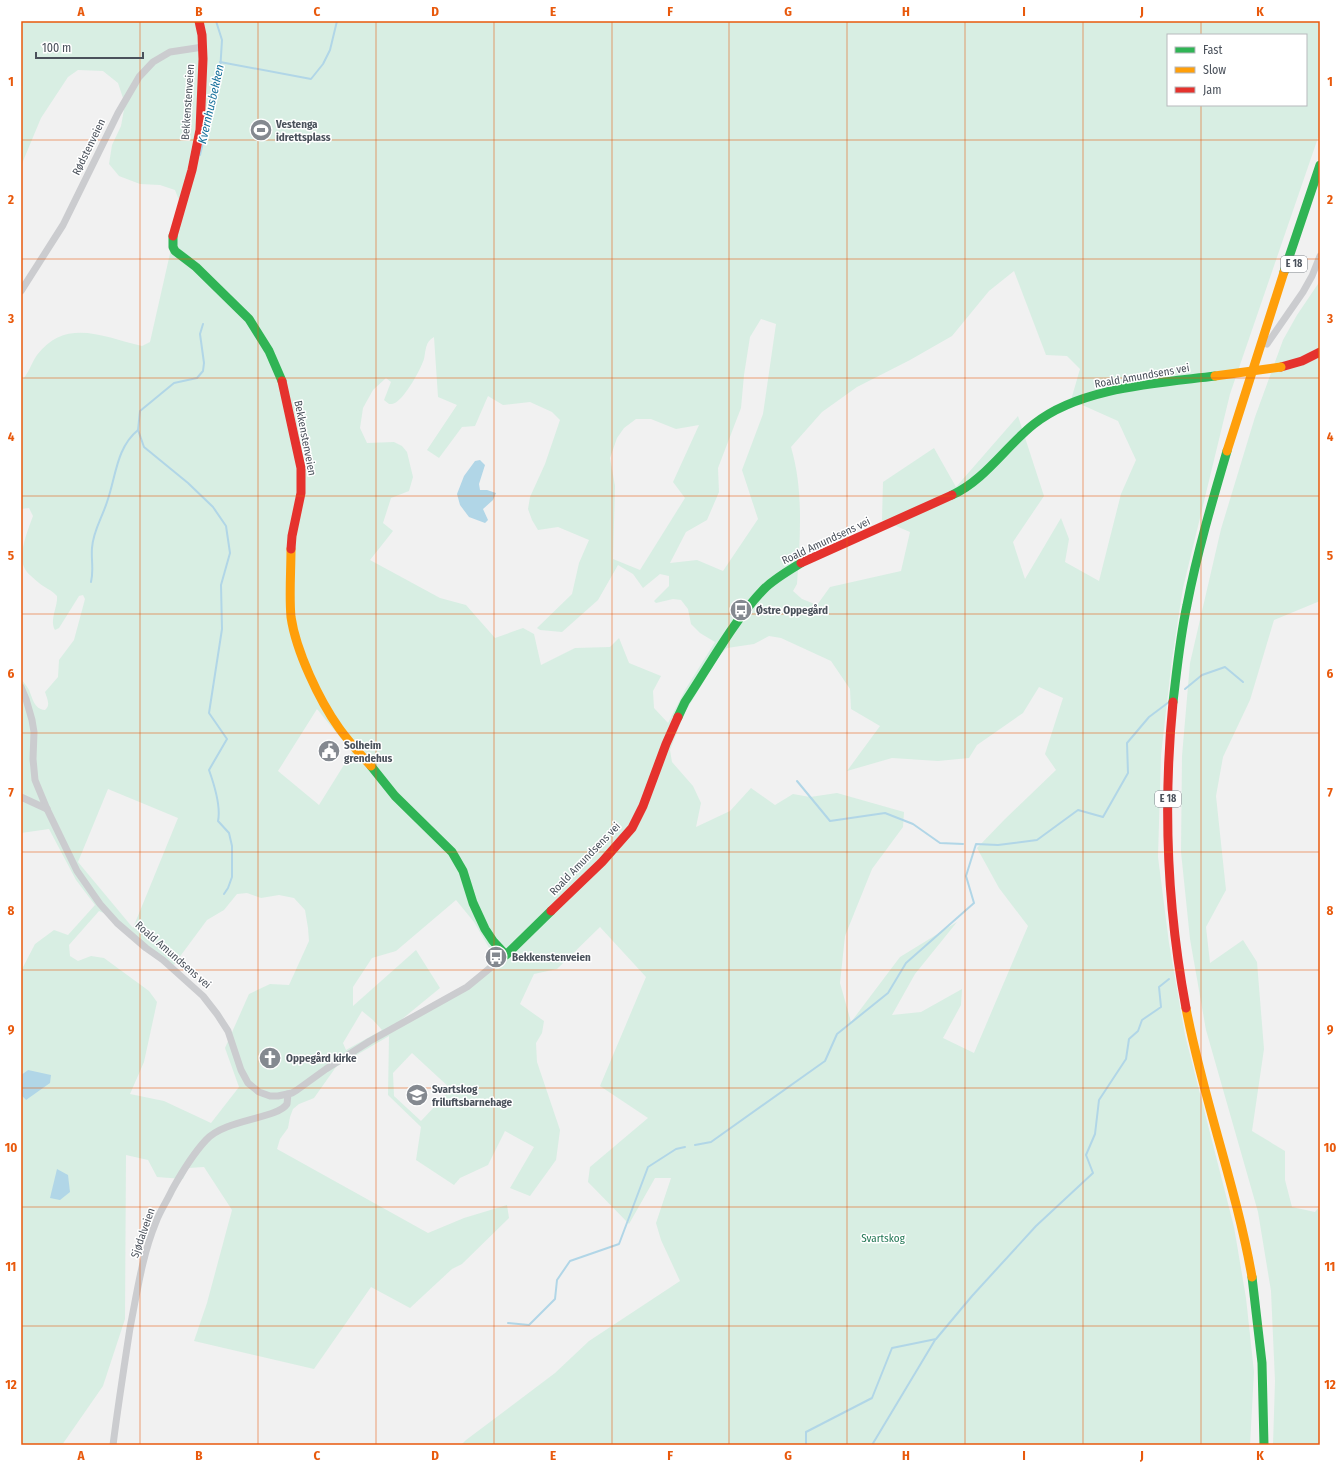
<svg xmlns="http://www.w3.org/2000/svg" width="1341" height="1466" viewBox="0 0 1341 1466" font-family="'Fira Sans Condensed',sans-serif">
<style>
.green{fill:#d8eee3;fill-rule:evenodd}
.water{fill:#b1d6e7}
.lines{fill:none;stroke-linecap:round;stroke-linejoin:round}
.stream{stroke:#b1d6e7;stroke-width:2}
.street{stroke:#cbcccf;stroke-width:7}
.fast{stroke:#30b455;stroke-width:9}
.slow{stroke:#ff9f0a;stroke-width:9}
.jam{stroke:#e5322d;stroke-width:9}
.slow-bridge{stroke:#ff9f0a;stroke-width:9}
.grid{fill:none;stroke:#e8590c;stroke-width:1;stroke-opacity:0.55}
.labels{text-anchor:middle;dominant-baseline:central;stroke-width:3;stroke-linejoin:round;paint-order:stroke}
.shield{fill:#fff;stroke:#80858c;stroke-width:1}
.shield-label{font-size:10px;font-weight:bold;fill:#4a515b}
.street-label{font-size:11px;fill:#4a515b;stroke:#fff}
.poi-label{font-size:11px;font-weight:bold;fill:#4a515b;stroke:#fff;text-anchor:start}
.park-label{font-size:11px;fill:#217654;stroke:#fff}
.water-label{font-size:12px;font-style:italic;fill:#1b749d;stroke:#fff}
.neatline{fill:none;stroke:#e8590c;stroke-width:1.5}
.grid-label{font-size:13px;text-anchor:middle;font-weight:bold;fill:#e8590c}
</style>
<rect width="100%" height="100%" fill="#f1f1f1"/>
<g class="green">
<path d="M21 21H1320V132L1230 394 1183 588 1172 659 1161 755 1158 857 1169 943 1185 1035 1234 1227 1246 1298 1254 1372 1250 1445H461L466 1440 555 1373 589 1341 680 1281 661 1240 656 1223 671 1178H655L629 1224 588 1182 590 1167 648 1118 600 1086 646 977 600 927 557 969 534 974 520 1004 544 1021 542 1033 536 1043 537 1062 560 1130 556 1160 530 1196 510 1188 534 1147 505 1131 488 1165 460 1178 454 1185 416 1160 421 1127 388 1095 389 1036 336 1067 314 1098 299 1104 293 1109 290 1117 288 1128 280 1139 277 1149 428 1233 464 1218 507 1205 509 1218 462 1264 452 1269 410 1308 371 1287 314 1369 194 1341 207 1303 232 1210 204 1167 188 1168 183 1179 157 1177 148 1160 126 1155 125 1319 103 1386 62 1445H21V1095L26 1100 28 1070 21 1075V971L35 944 54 930 68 935 95 905 76 880 49 829 21 833V679C24 683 27 686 29 690 33 699 34 709 45 710 51 705 47 699 45 692L58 677 59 660 74 640 85 599 83 595 79 596 59 628 55 630C49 620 58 607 57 596 52 590 45 588 39 583 35 579 26 573 24 567 18 553 28 530 33 516L29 508 21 509V381C29 374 31 363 37 355 66 317 104 337 142 346L150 342 181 205 175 190 160 185 140 184 119 176 109 164 112 145 121 126 125 104 118 83 103 71 78 70 68 77 41 118 21 166ZM1168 35H1306V105H1168ZM1014 271 1046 355 1067 356 1080 369 1071 400 1118 421 1136 460 1121 494 1099 581 1065 562 1069 539 1061 518 1025 579 1013 542 1044 496 1018 416 956 487 934 448 883 482 882 520 910 532 901 571 830 587 817 605 802 599 793 591 797 584C800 539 804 491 791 447L822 412 857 387 910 360 952 336 989 291ZM761 319 776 324 763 414 742 470 758 519 723 571 697 560 670 563 686 532 707 520 719 492 718 468 741 408 744 375 750 337ZM434 337 438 397 457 405 427 450 439 458 462 427 475 426 488 396 503 405 530 402 552 412 560 420 545 464 530 497 528 509 532 520 538 530 558 527 589 540 579 563 572 594 537 628 540 630 562 632 598 600 618 565 633 574 643 588 660 574 669 576V586L654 601 656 603 673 599 681 600 688 609 691 624 700 633 715 642 685 690 668 723 654 708 653 691 661 676 629 663 619 638 610 647 575 648 541 665 534 634 523 628 495 638 466 605 440 598 370 560 393 531 383 523 391 498 409 491 413 477 407 452 402 446 394 442 367 443 360 428 363 408 373 390 386 378 391 382 384 400 389 404C391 404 393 404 395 403 405 398 421 369 424 359 426 350 425 342 434 337ZM636 419H651L676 429 699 425 673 482 685 498 640 570 613 559 615 486 610 458 617 438 624 428ZM769 636 781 638 831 661 850 689 851 709 880 726 847 771 892 758 938 761 969 758 977 745 1023 713 1039 687 1063 698 1045 754 1056 770 1005 819 977 848 999 888 1028 926 974 1053 943 1038 961 1005 962 989 921 1012 892 1015 915 974 957 922 900 957 851 1022 840 983 845 936 872 869 903 827 904 812 837 793 810 797 793 794 775 805 751 788 730 811 696 827 701 803 693 786 672 762 670 750 685 712 720 655 727 648 754 644ZM317 709 352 752 319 805 278 771ZM108 789 178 818 133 928 78 862ZM247 893 261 898 279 895 294 898 305 910 308 928 309 941 289 985 270 984 249 994 225 1048 239 1087 211 1123 164 1101 130 1094 144 1062 157 1002 149 991 104 958 91 956 78 961 70 956 69 945 99 911 106 914 170 970 207 920 224 910 237 894ZM456 900 474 922 495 958 469 983 401 1020 440 988 416 950 353 1006V987L372 958 396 951ZM362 1011 373 1020 382 1030 346 1050 343 1043ZM412 1053 451 1089 421 1121 394 1096 393 1073Z"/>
<polygon points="1320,281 1320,601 1274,620 1250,700 1223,757 1216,796 1226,890 1206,927 1210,963 1243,940 1257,962 1264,1049 1252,1131 1285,1151 1285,1180 1292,1207 1315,1212 1320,1206 1320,1445 1273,1445 1275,1381 1271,1291 1258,1212 1206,1030 1190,939 1181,852 1182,756 1190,663 1221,529 1255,417 1283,340 1297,315"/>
</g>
<g class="water">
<polygon points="480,460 485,465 479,484 480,490 487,490 496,493 493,500 483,509 488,520 485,523 469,517 460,505 457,494 464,476 475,461"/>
<polygon points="28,1070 51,1075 50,1083 26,1100 21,1095 21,1075"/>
<polygon points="57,1169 68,1175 70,1192 60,1200 50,1198"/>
</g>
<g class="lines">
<g class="stream">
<polyline points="220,62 311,79 323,64 330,50 337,21"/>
<polyline points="200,155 220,72 222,40 216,21"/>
<path d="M203 324 200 334 204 363 203 371 197 378 174 383 140 411 138 430 144 447 188 483 213 507 226 526 230 553 221 585 222 629 209 713 227 739 209 770C214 784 221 807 218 821L229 833 232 846V877L228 888 224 894"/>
<path d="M91 582C94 570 91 560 92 548 93 531 102 518 107 502 116 477 116 448 138 430"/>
<polyline points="1185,689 1202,675 1225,667 1243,682"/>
<polyline points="797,781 830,821 885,813 913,824 940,843 963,844"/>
<polyline points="695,1145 711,1142 825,1061 837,1034 888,993 906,963 974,903 966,876 976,844 998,845 1037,840 1078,810 1103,817 1128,773 1127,743 1149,717 1169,702"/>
<polyline points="508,1323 529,1325 555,1299 557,1280 570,1261 619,1244 648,1167 676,1149 685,1147"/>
<polyline points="806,1445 806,1432 872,1398 892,1348 936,1339 972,1296 1036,1226 1093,1173 1086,1155 1095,1134 1099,1100 1126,1059 1129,1039 1138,1031 1142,1020 1161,1007 1159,987 1169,979"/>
<polyline points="872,1445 935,1340"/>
</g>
<g class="street">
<polyline points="21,291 63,225 118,113 139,77 153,62 170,52 203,47"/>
<polyline points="1267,344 1303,292 1312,276 1320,256"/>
<polyline points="21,687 26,699 32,720 34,732 33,759 35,780 47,809 77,871 100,904 117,923 146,948 163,960 203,996 217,1014 228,1031 241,1070 248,1083 259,1092 270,1096 278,1096 292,1093 297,1090 326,1069 370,1041 467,987 506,955"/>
<polyline points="21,797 47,809"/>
<path d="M113 1445C118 1406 124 1367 130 1328 137 1293 142 1256 156 1222 160 1211 167 1201 172 1190 182 1172 192 1155 206 1140 225 1119 277 1119 287 1104L288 1094"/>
</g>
<g class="fast">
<polyline points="173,236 173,247 175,251 196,267 249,319 269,351 282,381"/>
<polyline points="1284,272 1320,165"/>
<path d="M952 495C985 480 1006 446 1034 424 1080 387 1159 383 1215 376"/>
<path d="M1173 702C1177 669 1180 637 1187 605 1197 553 1212 502 1227 451"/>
<path d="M678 717 685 702C709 666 734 620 764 589 774 579 788 571 801 563"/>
<polyline points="371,766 395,796 452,852 463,871 473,903 485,929 493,941 506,955 551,911"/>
<polyline points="1252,1277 1262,1363 1264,1445"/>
</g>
<g class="slow">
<polyline points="1227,451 1284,272"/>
<path d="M291 549C291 571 289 596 291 617 296 651 319 700 339 728 349 742 360 754 371 766"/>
<path d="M1186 1008C1203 1099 1236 1186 1252 1277"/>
</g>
<g class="jam">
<polyline points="173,236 192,170 200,130 203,59 202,35 199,21"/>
<polyline points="1281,367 1302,361 1320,352"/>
<polyline points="282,381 301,468 301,493 292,536 291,549"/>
<polyline points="801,563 952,495"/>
<path d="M1173 702C1163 804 1167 907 1186 1008"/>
<polyline points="551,911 602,862 632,828 643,806 666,744 678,717"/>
</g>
<polyline class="slow-bridge" points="1215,376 1281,367"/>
</g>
<path class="grid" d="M140 21V1445M258 21V1445M376 21V1445M494 21V1445M612 21V1445M729 21V1445M847 21V1445M965 21V1445M1083 21V1445M1201 21V35M1201 105V1445M21 140H1320M21 259H1320M21 378H1320M21 496H1320M21 614H1320M21 733H1320M21 852H1320M21 970H1320M21 1088H1320M21 1207H1320M21 1326H1320"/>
<defs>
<g id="stadium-disc" transform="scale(1.15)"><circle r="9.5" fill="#848990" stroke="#fff"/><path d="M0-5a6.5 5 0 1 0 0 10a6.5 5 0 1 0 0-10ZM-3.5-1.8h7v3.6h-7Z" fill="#fff"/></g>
<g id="bus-disc" transform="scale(1.15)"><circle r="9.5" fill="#848990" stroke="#fff"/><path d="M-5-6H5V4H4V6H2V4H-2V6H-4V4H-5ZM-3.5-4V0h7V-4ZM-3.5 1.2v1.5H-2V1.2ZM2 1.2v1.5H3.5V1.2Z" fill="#fff"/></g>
<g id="civic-disc" transform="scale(1.15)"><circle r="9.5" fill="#848990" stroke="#fff"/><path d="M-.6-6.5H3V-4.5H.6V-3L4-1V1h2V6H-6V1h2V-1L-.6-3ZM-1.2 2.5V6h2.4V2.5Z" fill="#fff"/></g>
<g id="church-disc" transform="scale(1.15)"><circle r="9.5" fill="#848990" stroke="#fff"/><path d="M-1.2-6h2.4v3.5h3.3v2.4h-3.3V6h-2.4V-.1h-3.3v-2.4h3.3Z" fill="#fff"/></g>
<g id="school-disc" transform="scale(1.15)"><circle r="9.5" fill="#848990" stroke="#fff"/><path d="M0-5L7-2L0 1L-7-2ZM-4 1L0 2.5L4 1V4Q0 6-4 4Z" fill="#fff"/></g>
</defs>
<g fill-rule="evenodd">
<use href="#stadium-disc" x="261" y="130"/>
<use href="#bus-disc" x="741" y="610"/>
<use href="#civic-disc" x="329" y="751"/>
<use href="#bus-disc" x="496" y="957"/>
<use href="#church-disc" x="270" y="1058"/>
<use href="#school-disc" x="417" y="1095"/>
</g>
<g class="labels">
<g class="shield">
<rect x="1281" y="256" width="26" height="16" rx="3"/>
<rect x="1155" y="791" width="26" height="16" rx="3"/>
</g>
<g class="shield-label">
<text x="1294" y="264">E 18</text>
<text x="1168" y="799">E 18</text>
</g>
<g class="street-label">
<text transform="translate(188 102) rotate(-86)">Bekkenstenveien</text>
<text transform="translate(89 147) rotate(-64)">Rødstenveien</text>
<text transform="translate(1142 376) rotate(-10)">Roald Amundsens vei</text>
<text transform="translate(305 438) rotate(79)">Bekkenstenveien</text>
<text transform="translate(826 541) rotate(-25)">Roald Amundsens vei</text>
<text transform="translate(585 859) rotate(-46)">Roald Amundsens vei</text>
<text transform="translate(173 955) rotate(41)">Roald Amundsens vei</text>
<text transform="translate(143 1233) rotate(-71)">Sjødalveien</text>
</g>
<g class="poi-label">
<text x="276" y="124">Vestenga<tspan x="276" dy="13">idrettsplass</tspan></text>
<text x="756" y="610">Østre Oppegård</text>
<text x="344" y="745">Solheim<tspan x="344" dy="13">grendehus</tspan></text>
<text x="512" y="957">Bekkenstenveien</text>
<text x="286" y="1058">Oppegård kirke</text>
<text x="432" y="1089">Svartskog<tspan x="432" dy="13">friluftsbarnehage</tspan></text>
</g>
<g class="park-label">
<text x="883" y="1238">Svartskog</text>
</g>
<g class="water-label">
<text transform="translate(211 104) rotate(-77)">Kvernhusbekken</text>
</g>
</g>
<rect width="1341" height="1466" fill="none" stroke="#ffffff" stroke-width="44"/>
<rect x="1167" y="34" width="140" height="72" fill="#ffffff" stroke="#b7b9bd"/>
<rect x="1175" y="47" width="20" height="6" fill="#30b455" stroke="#b7b9bd"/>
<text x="1203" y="54" font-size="12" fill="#4a515b">Fast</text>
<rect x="1175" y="67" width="20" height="6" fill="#ff9f0a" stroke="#b7b9bd"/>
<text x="1203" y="74" font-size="12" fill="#4a515b">Slow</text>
<rect x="1175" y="87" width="20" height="6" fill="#e5322d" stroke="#b7b9bd"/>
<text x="1203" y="94" font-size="12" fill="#4a515b">Jam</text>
<path d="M36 52v6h107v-6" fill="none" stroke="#4a515b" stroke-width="2"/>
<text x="42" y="52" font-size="12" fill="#4a515b" stroke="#ffffff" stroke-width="3" paint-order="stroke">100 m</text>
<rect x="22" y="22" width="1297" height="1422" class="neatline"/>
<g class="grid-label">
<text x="81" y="16">A</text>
<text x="199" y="16">B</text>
<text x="317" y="16">C</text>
<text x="435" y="16">D</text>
<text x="553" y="16">E</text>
<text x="670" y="16">F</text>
<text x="788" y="16">G</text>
<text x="906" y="16">H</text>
<text x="1024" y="16">I</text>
<text x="1142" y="16">J</text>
<text x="1260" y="16">K</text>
<text x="11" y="86">1</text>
<text x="1330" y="86">1</text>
<text x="11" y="204">2</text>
<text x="1330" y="204">2</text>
<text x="11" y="323">3</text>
<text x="1330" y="323">3</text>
<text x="11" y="441">4</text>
<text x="1330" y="441">4</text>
<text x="11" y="560">5</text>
<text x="1330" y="560">5</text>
<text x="11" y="678">6</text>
<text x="1330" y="678">6</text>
<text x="11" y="797">7</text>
<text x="1330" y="797">7</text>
<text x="11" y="915">8</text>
<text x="1330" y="915">8</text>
<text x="11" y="1034">9</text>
<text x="1330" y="1034">9</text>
<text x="11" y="1152">10</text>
<text x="1330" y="1152">10</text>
<text x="11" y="1271">11</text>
<text x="1330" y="1271">11</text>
<text x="11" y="1389">12</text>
<text x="1330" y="1389">12</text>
<text x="81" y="1460">A</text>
<text x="199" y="1460">B</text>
<text x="317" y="1460">C</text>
<text x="435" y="1460">D</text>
<text x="553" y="1460">E</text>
<text x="670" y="1460">F</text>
<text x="788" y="1460">G</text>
<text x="906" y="1460">H</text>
<text x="1024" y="1460">I</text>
<text x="1142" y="1460">J</text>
<text x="1260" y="1460">K</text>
</g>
</svg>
